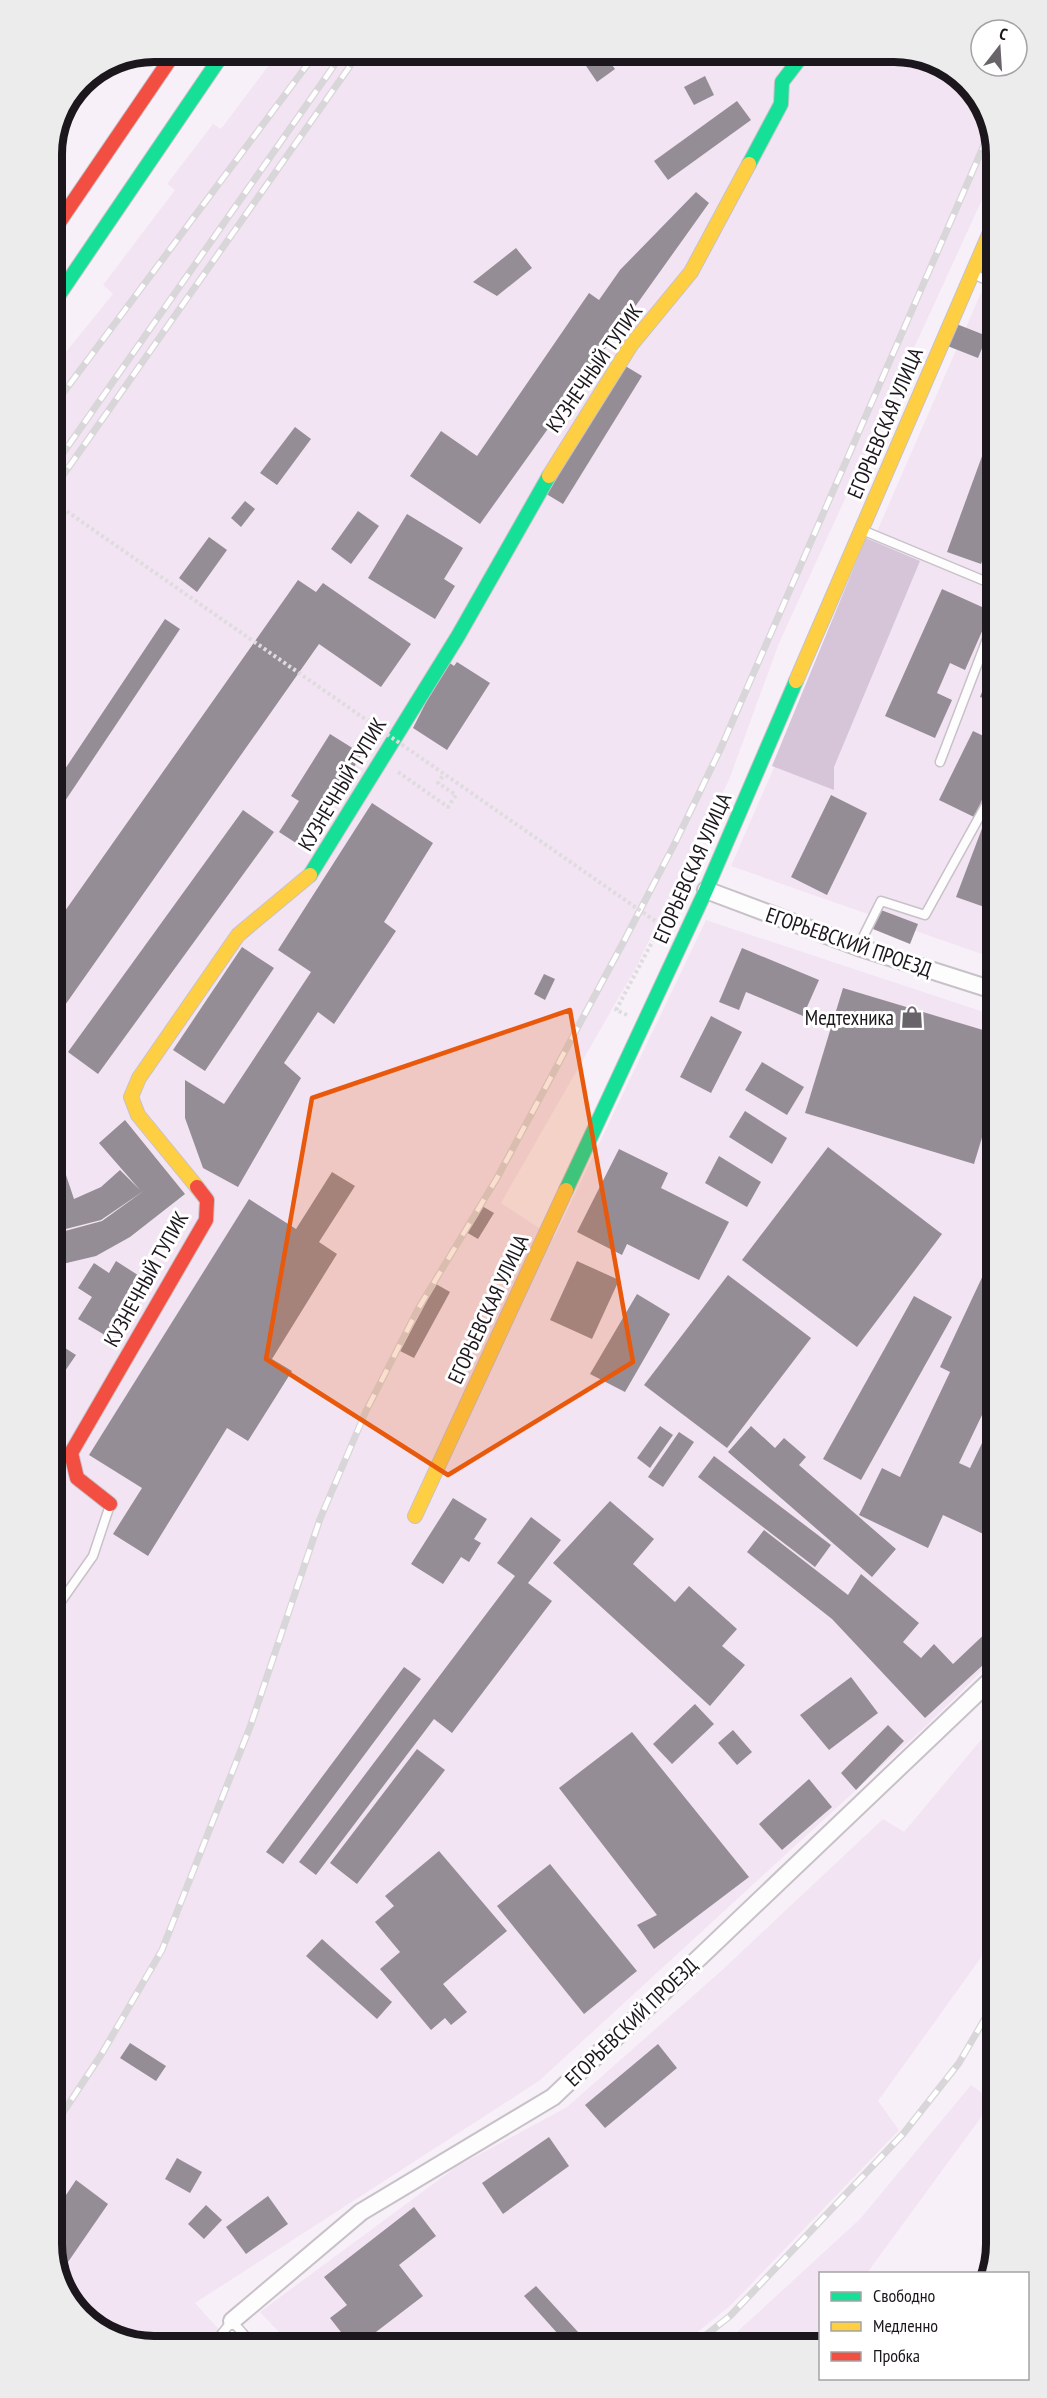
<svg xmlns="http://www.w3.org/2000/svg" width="1047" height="2398" viewBox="0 0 1047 2398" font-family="'PT Sans Narrow',sans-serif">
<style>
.built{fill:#f2e4f3}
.forest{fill:#d6c5d8}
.building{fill:#958d96}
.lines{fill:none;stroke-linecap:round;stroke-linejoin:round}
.lane-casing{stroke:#c8c2c8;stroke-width:11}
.street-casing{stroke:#c8c2c8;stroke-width:20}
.fast-casing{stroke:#c8c2c8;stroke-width:16}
.slow-casing{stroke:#c8c2c8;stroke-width:16}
.jam-casing{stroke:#c8c2c8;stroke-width:16}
.path{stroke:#dedcde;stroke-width:4;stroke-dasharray:3 3;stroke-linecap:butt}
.lane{stroke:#fefdfe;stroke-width:8}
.street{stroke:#fefdfe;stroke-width:16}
.fast{stroke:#16e098;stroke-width:14}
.slow{stroke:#ffcf43;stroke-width:14}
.jam{stroke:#f24e42;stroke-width:14}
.rail-casing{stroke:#d8d6d8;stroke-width:7}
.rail{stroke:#fff;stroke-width:4.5;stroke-dasharray:14;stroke-linecap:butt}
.path-bridge{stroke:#dedcde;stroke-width:4;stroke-dasharray:3 3;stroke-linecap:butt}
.marked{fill:#e8590c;fill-opacity:0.2;stroke:#e8590c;stroke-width:4.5;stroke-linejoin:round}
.labels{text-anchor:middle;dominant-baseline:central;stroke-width:6;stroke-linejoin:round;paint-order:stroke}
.street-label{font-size:21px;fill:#1c171d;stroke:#fff}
.poi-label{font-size:21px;fill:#1c171d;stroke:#fff;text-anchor:end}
.rim{fill:none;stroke:#1c171d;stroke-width:8}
</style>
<rect width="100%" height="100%" fill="#f8f0f8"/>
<g class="built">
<polygon points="900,51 956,72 991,121 991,180 779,643 729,780 635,969 501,1203 554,1238 706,920 993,1015 995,1658 928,1724 539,2081 195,2303 234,2346 147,2347 91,2326 56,2277 52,369 113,294 103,285 175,190 167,184 213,124 221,129 275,57"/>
<polygon points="991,270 993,958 731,866"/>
<polygon points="995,1723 995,1938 878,2101 899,2130 731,2305 684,2343 292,2346 260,2312 456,2167 567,2107 720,1972 883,1819 904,1832"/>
<polygon points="971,2085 993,2101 867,2273 820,2274 820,2335 815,2342 725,2343 860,2219"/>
</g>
<polygon class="forest" points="866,538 920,561 834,767 834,790 772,766"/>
<g class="building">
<polygon points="591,54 618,54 609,61 615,69 597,82 582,60"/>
<polygon points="622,54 644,54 629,64"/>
<polygon points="705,76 714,95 694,105 684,87"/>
<polygon points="737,101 751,120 668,180 654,161"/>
<polygon points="696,192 709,203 480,524 410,476 441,431 477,456 589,293 599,300 620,270"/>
<polygon points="516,248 532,268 497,296 473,282"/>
<polygon points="954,323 987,336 978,358 945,345"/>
<polygon points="622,364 642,376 563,504 543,492"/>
<polygon points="295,427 311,439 277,485 260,473"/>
<polygon points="985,448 991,451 992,534 981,564 947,552"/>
<polygon points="245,501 255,509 241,527 231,518"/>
<polygon points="358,511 379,526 351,564 331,549"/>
<polygon points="407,514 463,548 444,579 455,586 435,619 368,578"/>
<polygon points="209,537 227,550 197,592 179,578"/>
<polygon points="298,580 316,592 323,583 411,644 381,687 319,644 63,1008 53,1002 53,928"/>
<polygon points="942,589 991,611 965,670 950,663 937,693 952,700 935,738 885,716"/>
<polygon points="165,619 180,629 53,819 53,787"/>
<polygon points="447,661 454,666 457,662 490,683 447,750 413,728"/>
<polygon points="992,667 992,701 980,697"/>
<polygon points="973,731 992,740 992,779 974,817 939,800"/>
<polygon points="330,734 362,754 323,817 315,812 296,843 279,832 299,801 291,796"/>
<polygon points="831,795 867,813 827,895 791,877"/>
<polygon points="372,803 433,843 384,922 396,931 334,1024 318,1012 284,1063 301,1078 238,1187 203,1168 185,1118 185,1080 224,1104 311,972 278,950"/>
<polygon points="243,810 274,832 98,1074 68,1052"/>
<polygon points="986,818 992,821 993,910 956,897"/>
<polygon points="881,910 918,924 910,944 873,929"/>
<polygon points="242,947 274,968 205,1071 173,1050"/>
<polygon points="742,948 819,980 803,1016 746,992 739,1010 719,1002"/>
<polygon points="544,974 555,979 545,1000 534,994"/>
<polygon points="843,988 993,1033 993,1101 974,1164 805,1113"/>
<polygon points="711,1016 742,1032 711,1093 680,1077"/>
<polygon points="762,1062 804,1087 787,1115 745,1090"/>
<polygon points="745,1111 787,1138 772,1164 729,1137"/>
<polygon points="125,1120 185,1194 130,1237 96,1256 54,1266 54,1234 102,1221 145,1190 101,1220 54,1232 54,1166 62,1163 74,1199 101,1187 120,1170 140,1190 99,1143"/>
<polygon points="828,1147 942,1234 857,1347 742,1260"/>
<polygon points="619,1149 668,1173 661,1188 729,1222 699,1280 627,1244 622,1255 577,1232"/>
<polygon points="719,1156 761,1182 747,1207 705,1183"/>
<polygon points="332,1172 355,1186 319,1242 337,1254 272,1359 292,1371 248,1441 227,1428 148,1556 113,1534 142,1488 89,1455 249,1199 296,1229"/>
<polygon points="482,1206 494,1213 478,1239 466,1232"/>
<polygon points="993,1254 994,1390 959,1463 970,1468 983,1441 994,1447 994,1539 943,1515 928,1548 859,1515 882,1468 900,1477 950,1372 940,1367"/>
<polygon points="116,1261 144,1279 108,1337 78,1319 92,1297 78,1288 94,1263 109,1273"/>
<polygon points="577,1261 619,1280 592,1339 550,1320"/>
<polygon points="728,1275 811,1338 727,1448 644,1385"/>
<polygon points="436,1284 450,1292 414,1358 400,1351"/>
<polygon points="637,1294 670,1314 625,1392 590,1374"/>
<polygon points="914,1296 952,1317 861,1480 823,1459"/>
<polygon points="54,1341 76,1355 54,1387"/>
<polygon points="660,1426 673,1435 650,1468 637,1458"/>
<polygon points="751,1426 775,1448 784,1438 806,1457 799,1465 896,1549 872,1577 728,1452"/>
<polygon points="679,1432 694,1442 663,1487 648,1477"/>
<polygon points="714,1456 831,1545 815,1567 698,1477"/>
<polygon points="453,1498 487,1519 474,1539 481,1543 469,1562 461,1557 443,1584 411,1564"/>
<polygon points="610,1501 654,1539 633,1564 675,1602 689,1586 737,1629 722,1646 745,1665 710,1706 553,1563"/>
<polygon points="531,1517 561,1540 528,1583 552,1601 452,1733 434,1719 316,1875 299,1862 515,1576 497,1563"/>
<polygon points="764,1530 848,1595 861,1574 919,1623 903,1642 921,1658 934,1644 953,1664 993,1626 995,1654 925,1718 832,1619 747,1552"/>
<polygon points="404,1667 421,1679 283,1864 266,1852"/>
<polygon points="851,1677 878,1713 829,1750 800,1715"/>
<polygon points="695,1704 714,1724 672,1764 653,1744"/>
<polygon points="888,1725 904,1741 856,1790 841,1773"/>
<polygon points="733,1730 752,1752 737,1765 718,1743"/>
<polygon points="632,1732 749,1877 654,1949 637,1925 657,1915 559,1788"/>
<polygon points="417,1749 445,1770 357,1884 330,1863"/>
<polygon points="809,1779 832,1807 782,1850 759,1824"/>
<polygon points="439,1851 507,1931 443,1984 467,2012 451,2025 445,2018 431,2030 380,1969 400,1952 375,1922 394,1906 385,1896"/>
<polygon points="550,1864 637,1971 584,2014 497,1906"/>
<polygon points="322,1939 392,2002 377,2019 306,1956"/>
<polygon points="130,2043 166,2066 156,2081 120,2058"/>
<polygon points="658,2044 677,2068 605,2128 585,2105"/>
<polygon points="549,2137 569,2166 503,2214 482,2183"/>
<polygon points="177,2158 202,2172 190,2193 165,2179"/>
<polygon points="76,2180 108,2204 57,2278 56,2210"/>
<polygon points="268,2196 288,2224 246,2254 226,2227"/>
<polygon points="206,2205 222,2220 204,2239 188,2224"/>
<polygon points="414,2207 436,2236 399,2265 423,2296 359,2345 351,2345 330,2318 347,2305 324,2277"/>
<polygon points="536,2286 589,2344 567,2344 524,2296"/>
<polygon points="235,2334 248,2346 224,2344"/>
</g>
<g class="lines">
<g class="lane-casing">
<g id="lane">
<polyline points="973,274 991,282"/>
<polyline points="862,530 992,584"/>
<polyline points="940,762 992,626"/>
<polyline points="858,947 881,901 925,915 992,794"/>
<polyline points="55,1610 93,1556 110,1505"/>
<polyline points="212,2346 232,2321 254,2346"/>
</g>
</g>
<g class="street-casing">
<g id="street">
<polyline points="706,890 858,947 993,990"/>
<polyline points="232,2321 361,2212 553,2097 995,1676"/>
</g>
</g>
<g class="fast-casing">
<g id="fast">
<polyline points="749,164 781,104 782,82 805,52"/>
<polyline points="52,305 220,58"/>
<polyline points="310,875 458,636 549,476"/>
<polyline points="566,1190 706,890 796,681"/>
</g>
</g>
<g class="slow-casing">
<g id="slow">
<polyline points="549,476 631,345 691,272 749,164"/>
<polyline points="796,681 991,230"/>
<polyline points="197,1187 138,1115 131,1097 139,1078 238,935 310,875"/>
<polyline points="415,1516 566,1190"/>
</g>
</g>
<g class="jam-casing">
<g id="jam">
<polyline points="51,234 171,58"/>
<polyline points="110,1504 77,1478 71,1453 206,1220 207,1200 197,1187"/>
</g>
</g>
<g class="path">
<polyline points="52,438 62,423"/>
<polyline points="398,772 448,807 456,795 438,783 444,774"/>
<polyline points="627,1015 616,1010 683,884"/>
</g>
<use href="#lane" class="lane"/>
<use href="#street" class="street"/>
<use href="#fast" class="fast"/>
<use href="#slow" class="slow"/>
<use href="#jam" class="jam"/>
<g class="rail-casing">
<g id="rail">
<polyline points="52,408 313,57"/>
<polyline points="52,469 340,57"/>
<polyline points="52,491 357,56"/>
<polyline points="56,2123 101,2055 162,1950 250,1727 320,1519 366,1411 418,1309 497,1178 624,941 676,841 720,750 991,129"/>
<polyline points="696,2343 730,2316 903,2134 959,2063 995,2001"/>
</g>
</g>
<use href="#rail" class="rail"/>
<polyline class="path-bridge" points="52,501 661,925"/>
</g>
<path class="marked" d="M570 1010 633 1362 448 1475 266 1359 312 1098Z"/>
<defs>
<g id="shop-bare" transform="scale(1.8)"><path d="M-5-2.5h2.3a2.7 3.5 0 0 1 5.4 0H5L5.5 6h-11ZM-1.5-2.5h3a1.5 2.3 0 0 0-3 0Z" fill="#69636a" stroke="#fff" stroke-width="2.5" paint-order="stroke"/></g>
</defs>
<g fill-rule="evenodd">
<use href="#shop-bare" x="912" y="1017"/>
</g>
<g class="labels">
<g class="street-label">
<text transform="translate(594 368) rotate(-55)">КУЗНЕЧНЫЙ ТУПИК</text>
<text transform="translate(885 423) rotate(-67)">ЕГОРЬЕВСКАЯ УЛИЦА</text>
<text transform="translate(342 784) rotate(-59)">КУЗНЕЧНЫЙ ТУПИК</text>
<text transform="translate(692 868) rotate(-66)">ЕГОРЬЕВСКАЯ УЛИЦА</text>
<text transform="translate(849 942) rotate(19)">ЕГОРЬЕВСКИЙ ПРОЕЗД</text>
<text transform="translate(146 1279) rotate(-61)">КУЗНЕЧНЫЙ ТУПИК</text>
<text transform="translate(488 1309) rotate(-65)">ЕГОРЬЕВСКАЯ УЛИЦА</text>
<text transform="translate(631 2022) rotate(-44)">ЕГОРЬЕВСКИЙ ПРОЕЗД</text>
</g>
<g class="poi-label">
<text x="894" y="1017">Медтехника</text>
</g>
</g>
<path d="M0 0H1047V2398H0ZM154 62H894A92 92 0 0 1 986 154V2244A92 92 0 0 1 894 2336H154A92 92 0 0 1 62 2244V154A92 92 0 0 1 154 62Z" fill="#edeced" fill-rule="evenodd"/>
<path class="rim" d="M154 62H894A92 92 0 0 1 986 154V2244A92 92 0 0 1 894 2336H154A92 92 0 0 1 62 2244V154A92 92 0 0 1 154 62Z"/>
<rect x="819" y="2272" width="210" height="108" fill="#ffffff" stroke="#a4a2a5" stroke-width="1.5"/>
<rect x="831" y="2292" width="30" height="9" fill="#16e098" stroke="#a4a2a5" stroke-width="1.5"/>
<text x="873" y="2302" font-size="18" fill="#1c171d">Свободно</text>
<rect x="831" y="2322" width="30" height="9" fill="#ffcf43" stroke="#a4a2a5" stroke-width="1.5"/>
<text x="873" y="2332" font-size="18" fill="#1c171d">Медленно</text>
<rect x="831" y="2352" width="30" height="9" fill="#f24e42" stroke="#a4a2a5" stroke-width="1.5"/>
<text x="873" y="2362" font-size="18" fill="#1c171d">Пробка</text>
<g transform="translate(999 48) rotate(17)"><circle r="28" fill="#ffffff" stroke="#a4a2a5" stroke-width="1.5"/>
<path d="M0-4.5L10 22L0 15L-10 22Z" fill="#69636a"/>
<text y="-9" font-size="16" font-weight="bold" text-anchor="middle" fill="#1c171d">С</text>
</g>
</svg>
